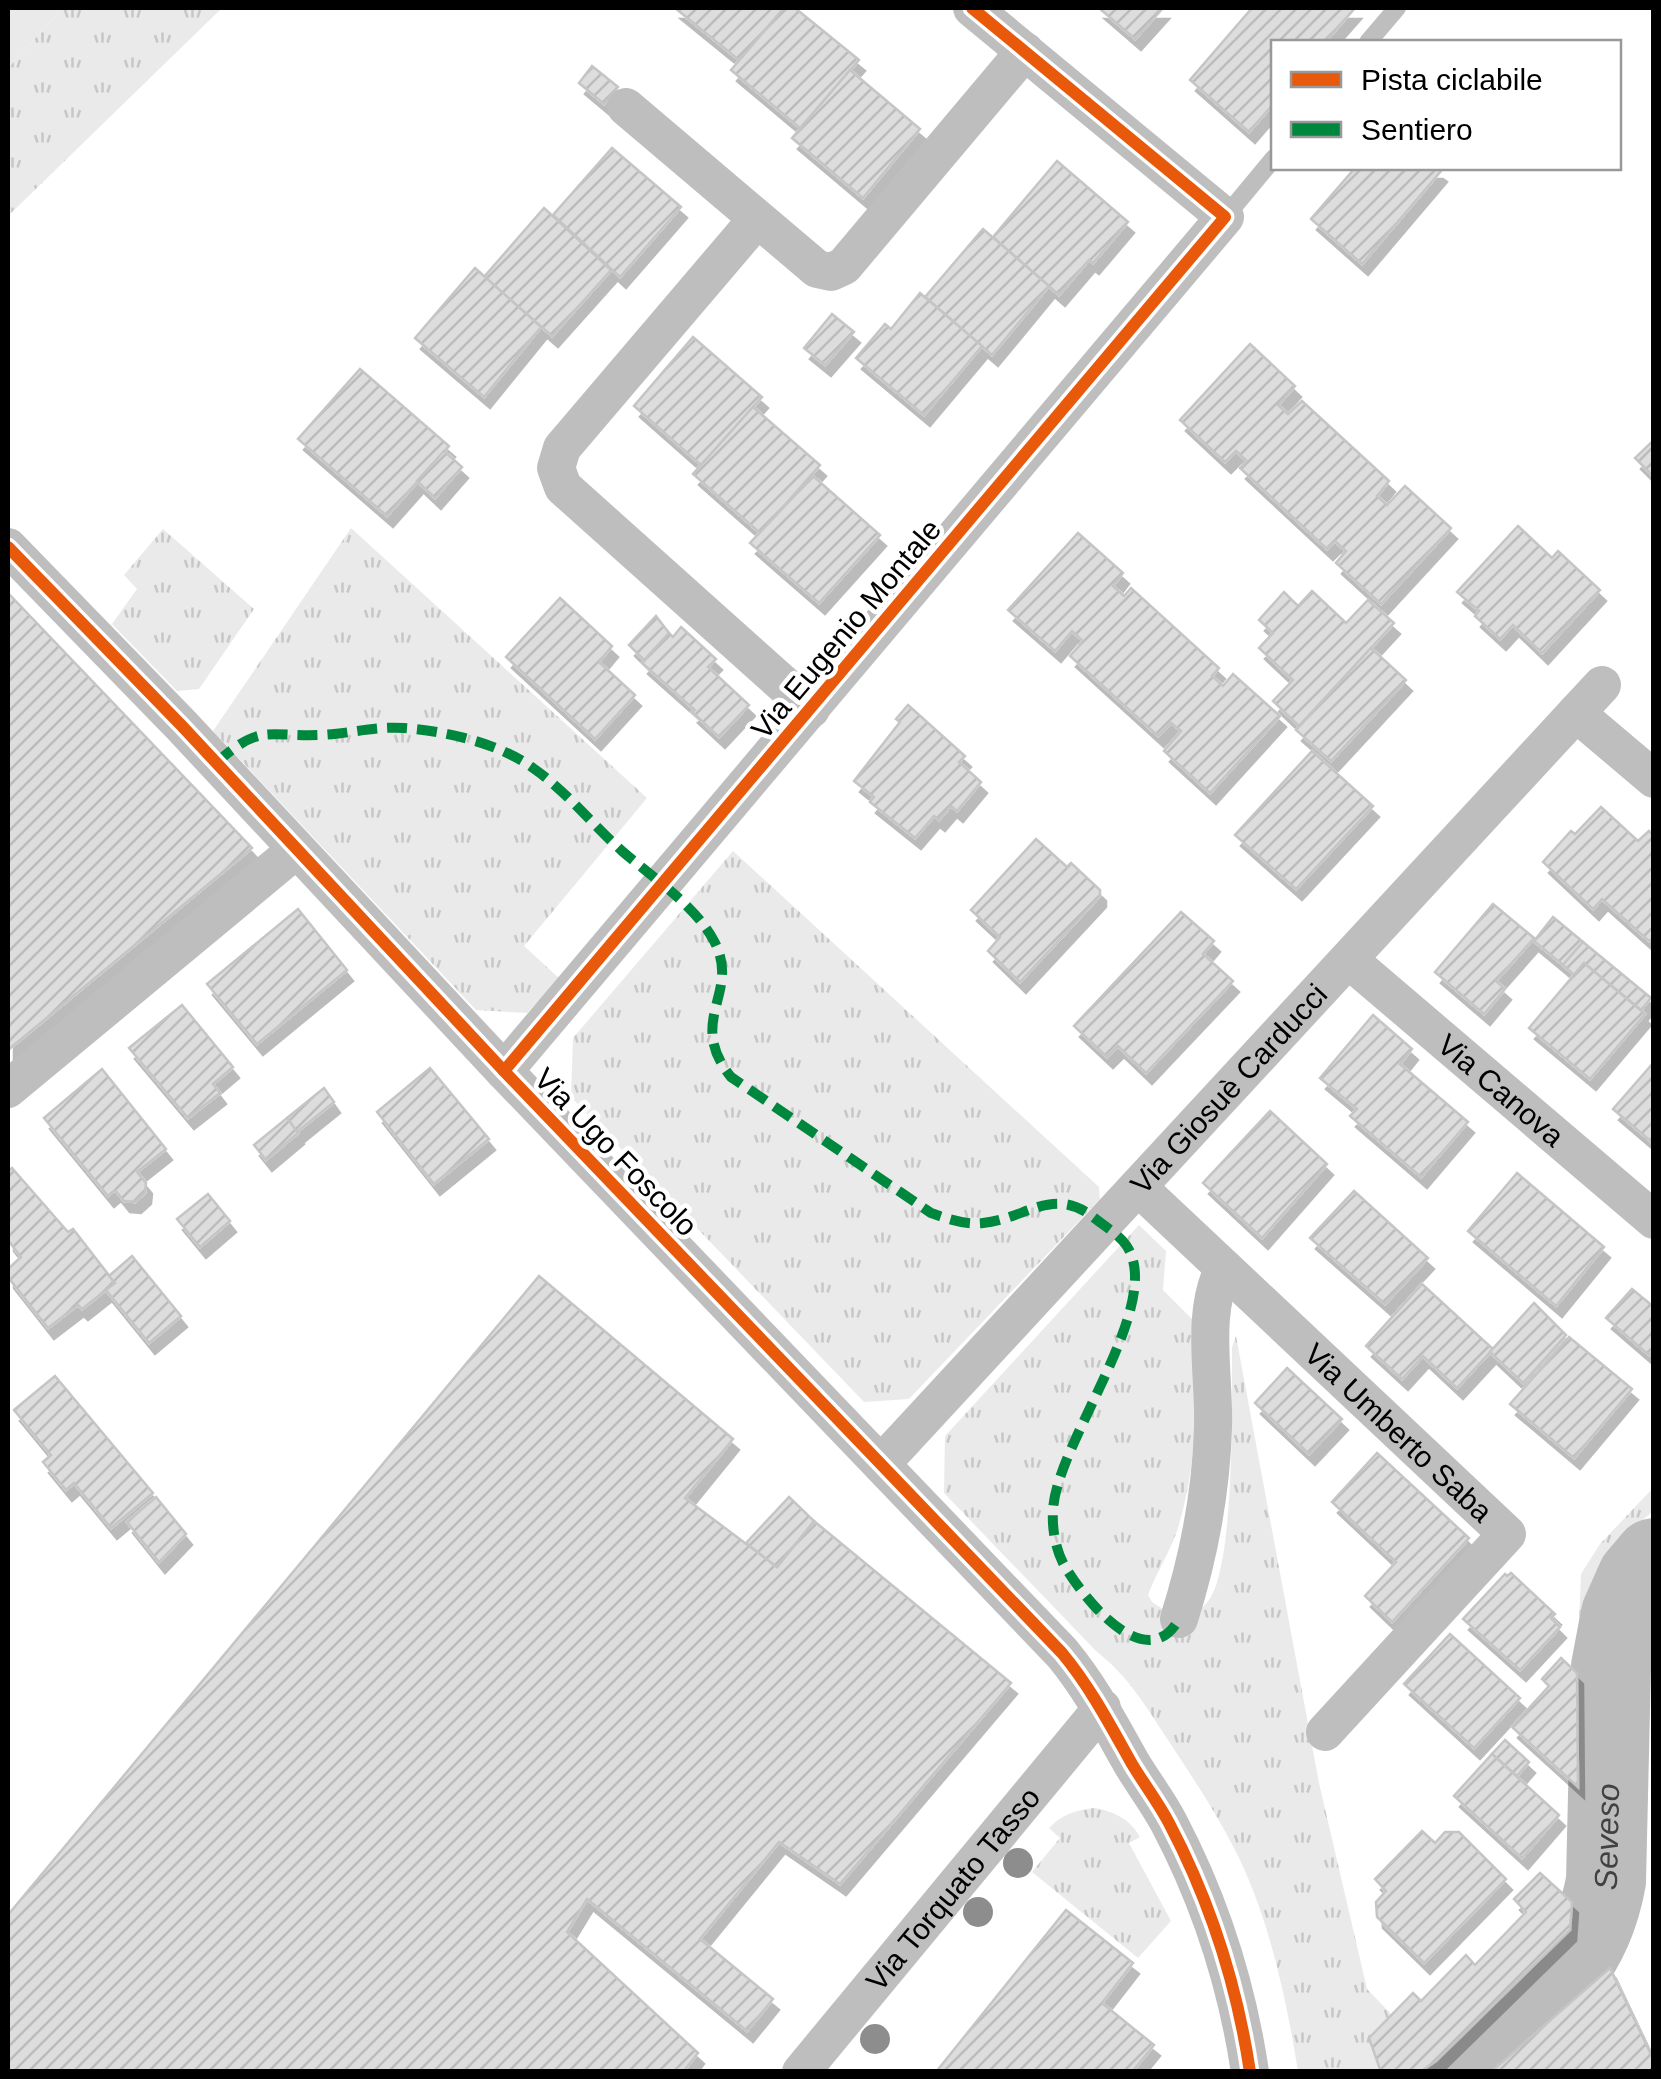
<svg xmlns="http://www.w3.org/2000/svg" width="1661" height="2079" viewBox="0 0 1661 2079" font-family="Helvetica,sans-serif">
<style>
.grass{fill:url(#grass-tufts)}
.garden{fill:#eaeaea}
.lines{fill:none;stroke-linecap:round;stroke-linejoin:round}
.river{stroke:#bcbcbc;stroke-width:80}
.building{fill:url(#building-hatch);stroke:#c5c5c5;stroke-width:2.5;filter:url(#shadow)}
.lane{stroke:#bebebe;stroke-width:18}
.street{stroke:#bebebe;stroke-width:38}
.quiet{stroke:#00873e;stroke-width:10;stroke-dasharray:20 10;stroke-linecap:butt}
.cycleway-casing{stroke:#fff;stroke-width:19}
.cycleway{stroke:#e8590c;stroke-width:12}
.tree{fill:#8d8d8d}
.labels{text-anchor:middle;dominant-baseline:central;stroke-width:9;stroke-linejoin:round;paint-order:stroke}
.street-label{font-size:30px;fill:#000;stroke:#fff}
.water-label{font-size:32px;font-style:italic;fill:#414141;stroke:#fff}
</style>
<defs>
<pattern id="grass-tufts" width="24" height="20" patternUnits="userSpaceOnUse" patternTransform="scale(2.5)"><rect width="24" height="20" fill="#eaeaea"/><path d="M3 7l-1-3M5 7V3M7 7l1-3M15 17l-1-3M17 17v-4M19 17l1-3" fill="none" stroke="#c7c7c7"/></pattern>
<pattern id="building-hatch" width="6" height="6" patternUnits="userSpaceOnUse" patternTransform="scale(2.5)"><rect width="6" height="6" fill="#ddd"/><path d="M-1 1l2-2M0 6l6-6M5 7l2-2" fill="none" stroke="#bcbcbc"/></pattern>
<filter id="shadow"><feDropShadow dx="6" dy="11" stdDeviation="0" flood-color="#0004"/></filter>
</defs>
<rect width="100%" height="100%" fill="#fff"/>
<g class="grass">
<polygon points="63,8 222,8 8,216 8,68"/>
<polygon points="351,528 647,798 524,946 560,979 527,1013 476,1010 213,731"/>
<polygon points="163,529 254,609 199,689 177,691 112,624 137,589 124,575"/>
<polygon points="733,851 1099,1187 1100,1199 909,1399 864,1402 571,1097 573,1038"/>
<path d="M1139 1225 1166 1251 1163 1290 1195 1322C1198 1390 1198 1466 1177 1531 1169 1554 1156 1573 1148 1595L1152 1602 1177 1618C1192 1615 1200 1612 1209 1600 1235 1564 1232 1398 1232 1347L1236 1336 1319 1783 1367 1989 1392 2015 1381 2071H1298C1286 1999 1271 1925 1239 1858 1219 1817 1193 1778 1168 1740 1145 1705 1129 1677 1096 1651L944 1493 945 1436Z"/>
<path d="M1653 1488V1511C1621 1538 1592 1573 1582 1615 1577 1633 1578 1653 1577 1671L1581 1574 1600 1544Z"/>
<path d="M1095 1808C1115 1812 1130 1819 1140 1837L1129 1843 1171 1921 1138 1958 1032 1872 1060 1838 1049 1828C1062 1814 1077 1810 1095 1808Z"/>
</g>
<polygon class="garden" points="8,8 63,8 8,68"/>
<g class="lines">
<path class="river" id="s1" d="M1461 2072C1528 2011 1589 1976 1606 1881L1611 1667 1621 1614 1637 1578 1654 1558"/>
</g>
<g class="building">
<polygon points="675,8 784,8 739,60"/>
<polygon points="784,8 795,8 859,60 800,128 731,70"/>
<polygon points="1099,8 1163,8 1135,39"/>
<polygon points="1252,8 1355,8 1325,42 1274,42 1274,103 1249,132 1190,80"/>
<polygon points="592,66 618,87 604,104 579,83"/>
<polygon points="850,70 920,129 863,198 792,138"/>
<polygon points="612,148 681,207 620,277 553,215"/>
<polygon points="1057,161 1128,222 1093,263 1089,260 1059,295 993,237"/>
<polygon points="1355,168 1437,168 1441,171 1362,264 1311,219"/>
<polygon points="544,208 611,270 552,336 484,277"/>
<polygon points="983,229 1049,286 992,355 925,297"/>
<polygon points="475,268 541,327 484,397 415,338"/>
<polygon points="920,293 982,346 924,415 856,358 885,324 891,329"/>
<polygon points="832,314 854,332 825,365 804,348"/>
<polygon points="693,337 762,397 701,465 634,406"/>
<polygon points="1250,344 1295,386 1278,405 1288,414 1302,401 1389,481 1377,496 1387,505 1405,486 1451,528 1381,604 1336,563 1346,551 1335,541 1327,549 1240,468 1247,461 1236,451 1225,462 1180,420"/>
<polygon points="360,369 449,446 387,516 298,439"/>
<polygon points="753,407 820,465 760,533 693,474"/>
<polygon points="1654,440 1654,477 1635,458"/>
<polygon points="444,451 462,467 435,498 417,481"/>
<polygon points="813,476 880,535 819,603 750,543"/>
<polygon points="1518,526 1552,558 1558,551 1600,590 1542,653 1513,625 1500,639 1475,616 1479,611 1457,592"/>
<polygon points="1078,533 1123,573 1113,586 1124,596 1131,588 1219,668 1212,676 1223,686 1233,674 1280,716 1210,793 1164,751 1181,731 1171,723 1158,736 1070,656 1083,641 1072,631 1055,651 1008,610"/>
<polygon points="1312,591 1346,623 1368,600 1394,623 1299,726 1273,701 1293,680 1259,648 1273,633 1259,620 1284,592 1298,606"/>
<polygon points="8,593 252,848 8,1050"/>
<polygon points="560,598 612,646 599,662 635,695 595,739 506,657"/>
<polygon points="656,616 669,633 644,660 629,645"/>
<polygon points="681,627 716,659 708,667 749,705 719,737 692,712 695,710 642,663 669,633 673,637"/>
<polygon points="1371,648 1406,680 1331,761 1296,730"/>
<polygon points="908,705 965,756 959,762 981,782 957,811 951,806 939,820 934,816 915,838 870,802 874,797 854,781 900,722 896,719"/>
<polygon points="1312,751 1373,806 1296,889 1235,835"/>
<polygon points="1601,807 1638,841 1649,831 1654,835 1654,937 1649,941 1602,899 1593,909 1543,862 1571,831 1575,834"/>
<polygon points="1036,839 1067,867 1071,863 1100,890 1100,896 1020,982 988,951 1000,937 971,910"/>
<polygon points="1493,904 1534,938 1496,981 1505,989 1484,1014 1435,972"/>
<polygon points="298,909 347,970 257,1044 207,984"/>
<polygon points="1181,912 1214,941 1203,954 1233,981 1146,1073 1118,1046 1107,1057 1074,1026"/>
<polygon points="1553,917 1583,942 1563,965 1534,941"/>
<polygon points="1583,942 1651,998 1641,1010 1584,963 1574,975 1563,965"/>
<polygon points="1584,963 1645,1014 1590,1079 1529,1028"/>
<polygon points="182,1005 233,1067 213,1084 220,1093 188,1118 129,1048"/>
<polygon points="1373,1015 1412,1049 1400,1064 1468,1122 1421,1177 1350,1116 1357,1109 1320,1078"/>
<polygon points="1654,1062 1654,1144 1613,1109"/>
<polygon points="430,1068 489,1139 434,1184 377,1112"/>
<polygon points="102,1069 166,1149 137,1172 146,1183 145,1193 135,1202 124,1201 115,1190 108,1196 44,1118"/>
<polygon points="324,1088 334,1102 297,1132 287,1118"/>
<polygon points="1270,1111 1327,1164 1262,1238 1203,1183"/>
<polygon points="287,1118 298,1133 266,1160 254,1145"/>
<polygon points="12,1168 68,1232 73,1229 115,1283 82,1309 78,1305 48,1328 8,1277 8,1269 21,1257 8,1240 8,1171"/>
<polygon points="1517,1173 1604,1247 1556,1306 1468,1231"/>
<polygon points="1354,1191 1428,1258 1385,1304 1310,1238"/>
<polygon points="208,1194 230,1221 200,1247 177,1219"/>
<polygon points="132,1256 181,1316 149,1343 106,1290 115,1283 109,1276"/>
<polygon points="539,1276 733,1439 685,1498 777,1567 814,1521 1011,1683 840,1884 779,1842 700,1939 773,1999 747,2031 587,1899 567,1932 698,2053 683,2072 8,2072 8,1915"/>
<polygon points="1422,1284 1493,1349 1457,1388 1423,1356 1402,1379 1366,1346"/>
<polygon points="1632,1289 1654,1307 1654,1350 1649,1355 1606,1318"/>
<polygon points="1534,1303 1566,1335 1523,1383 1490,1352"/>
<polygon points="1569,1337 1632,1389 1574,1458 1510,1404"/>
<polygon points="1287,1368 1342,1419 1309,1454 1255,1403"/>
<polygon points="55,1376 153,1493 111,1528 74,1483 66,1490 43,1462 51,1455 14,1410"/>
<polygon points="1377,1453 1469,1538 1392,1622 1365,1596 1396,1562 1332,1502"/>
<polygon points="156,1497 186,1534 159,1562 127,1522"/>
<polygon points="789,1497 814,1521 777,1567 746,1543"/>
<polygon points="1511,1573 1555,1614 1551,1618 1560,1627 1520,1670 1463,1619 1505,1574 1507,1576"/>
<polygon points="1450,1634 1520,1698 1474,1748 1404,1684"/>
<polygon points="1561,1658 1577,1673 1578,1787 1512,1727 1549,1686 1542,1679"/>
<polygon points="1505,1740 1529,1762 1517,1776 1492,1754"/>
<polygon points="1492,1754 1559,1815 1522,1858 1454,1796"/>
<polygon points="1422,1831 1435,1843 1445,1832 1459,1832 1506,1879 1424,1963 1377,1917 1376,1902 1386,1891 1375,1879"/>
<polygon points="1540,1873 1572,1902 1570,1930 1436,2061 1420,2072 1381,2072 1369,2038 1413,1993 1421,2001 1466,1955 1475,1965 1526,1912 1514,1899"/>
<polygon points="1066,1910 1133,1963 1102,2003 1154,2045 1132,2072 936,2072"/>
<polygon points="1610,1968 1654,2061 1654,2072 1491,2072"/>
<polygon points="1610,1968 1654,2061 1654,2072 1491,2072"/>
</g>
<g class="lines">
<g class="lane">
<polyline points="1368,42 1397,8"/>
<polyline points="1225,217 1274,158"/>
</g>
<g class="street">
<polyline points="626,107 817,269 831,272 844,266 1025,51"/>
<polyline points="757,219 562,448 556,468 563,487 811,709"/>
<path d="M8 547 182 726 504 1071 1062 1653C1091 1688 1110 1725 1132 1764 1144 1784 1158 1802 1169 1823 1210 1901 1237 1985 1250 2072"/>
<polyline points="1602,685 1576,713 1654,779"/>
<path id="s2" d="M1349 960 1654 1220"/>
<polyline points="504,1071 1225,217 972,8"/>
<polyline points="8,1089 296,850"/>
<path id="s3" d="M1138 1187 1507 1534 1325 1732"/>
<path id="s4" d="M882 1463 1576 713"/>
<path d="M1179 1619C1199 1556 1211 1494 1213 1428 1215 1378 1200 1313 1224 1268"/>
<path id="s5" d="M801 2072 1102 1708"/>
</g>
<path class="quiet" d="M216 763C261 723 266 737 320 735 348 734 375 726 404 728 445 731 499 743 533 768 566 791 592 824 622 851 653 878 695 905 714 941 742 993 685 1020 731 1077L931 1213C948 1219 965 1225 983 1223 1029 1218 1054 1184 1097 1220 1106 1227 1119 1235 1126 1245 1167 1303 1055 1444 1053 1511 1052 1528 1055 1547 1063 1563 1082 1597 1146 1678 1179 1619"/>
<g class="cycleway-casing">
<g id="cycleway">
<path d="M8 547 182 726 504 1071 1062 1653C1091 1688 1110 1725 1132 1764 1144 1784 1158 1802 1169 1823 1210 1901 1237 1985 1250 2072"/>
<polyline points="504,1071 1225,217 972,8"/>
</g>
</g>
<use href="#cycleway" class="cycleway"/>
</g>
<g class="tree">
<circle cx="1018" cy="1863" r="15"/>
<circle cx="978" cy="1912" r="15"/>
<circle cx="875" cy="2039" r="15"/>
</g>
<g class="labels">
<g class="street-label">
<text transform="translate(846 629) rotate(-50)">Via Eugenio Montale</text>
<text stroke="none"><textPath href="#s4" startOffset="510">Via Giosuè Carducci</textPath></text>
<text stroke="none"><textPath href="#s2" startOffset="200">Via Canova</textPath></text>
<text transform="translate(616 1152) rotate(46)">Via Ugo Foscolo</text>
<text stroke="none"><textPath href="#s3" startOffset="358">Via Umberto Saba</textPath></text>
<text stroke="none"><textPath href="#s5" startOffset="238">Via Torquato Tasso</textPath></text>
</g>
<g class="water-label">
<text stroke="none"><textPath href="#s1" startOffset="290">Seveso</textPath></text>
</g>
</g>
<rect width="1661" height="2079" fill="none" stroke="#000000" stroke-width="20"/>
<rect x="1271" y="40" width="350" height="130" fill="#ffffff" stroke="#999999" stroke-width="2.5"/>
<rect x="1291" y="72" width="50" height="15" fill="#e8590c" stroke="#999999" stroke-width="2.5"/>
<text x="1361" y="90" font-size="30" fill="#000000">Pista ciclabile</text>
<rect x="1291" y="122" width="50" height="15" fill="#00873e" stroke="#999999" stroke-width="2.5"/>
<text x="1361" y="140" font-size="30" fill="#000000">Sentiero</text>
</svg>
